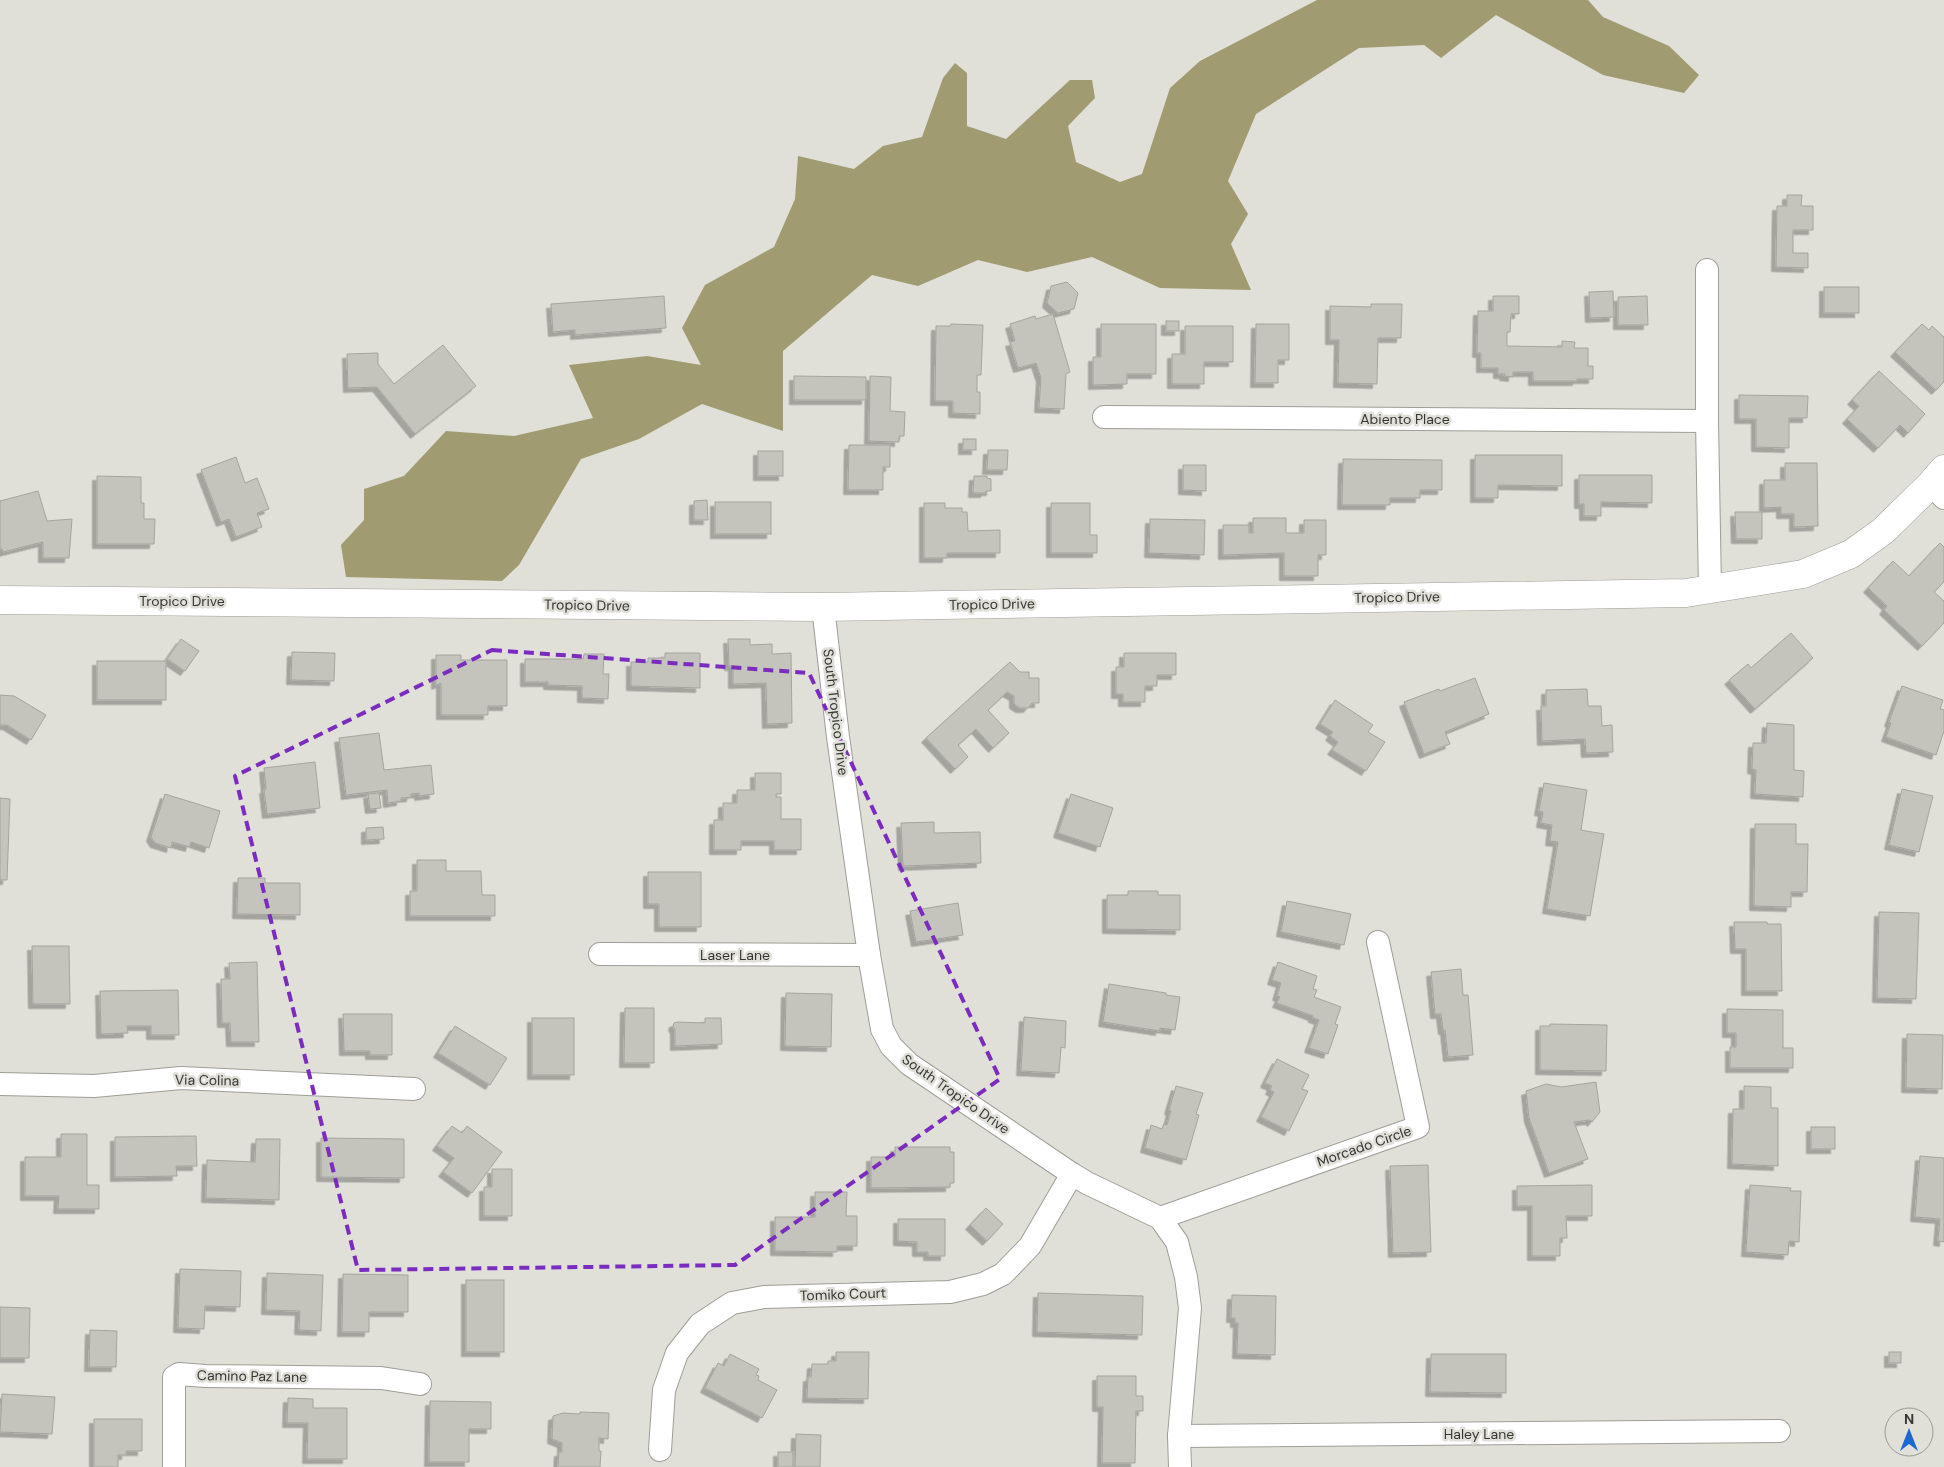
<svg xmlns="http://www.w3.org/2000/svg" width="1944" height="1467" viewBox="0 0 1944 1467" font-family="'DM Sans',sans-serif">
<style>
.forest{fill:#a09b70}
.building{fill:#c4c3bc;stroke:#a5a49e;filter:url(#shadow)}
.lines{fill:none;stroke-linecap:round;stroke-linejoin:round}
.street-casing{stroke:#9e9e97;stroke-width:24}
.secondary-casing{stroke:#9e9e97;stroke-width:29}
.street{stroke:#fff;stroke-width:22}
.secondary{stroke:#fff;stroke-width:28}
.marked{fill:none;stroke:#7b2cbf;stroke-width:4;stroke-dasharray:10 6;stroke-linejoin:round}
.labels{text-anchor:middle;dominant-baseline:central;stroke-width:5;stroke-linejoin:round;paint-order:stroke}
.street-label{font-size:14px;fill:#363633;stroke:#e0dfd8}
</style>
<defs>
<filter id="shadow"><feDropShadow dx="-4.5" dy="4.5" stdDeviation="0" flood-color="#0004"/></filter>
</defs>
<rect width="100%" height="100%" fill="#e0dfd8"/>
<polygon class="forest" points="1317,0 1588,0 1603,17 1669,46 1699,75 1684,93 1603,75 1496,15 1441,58 1424,45 1359,48 1256,114 1228,181 1248,214 1231,244 1251,290 1160,288 1092,257 1027,272 978,260 918,286 872,275 783,351 783,431 702,404 639,439 581,459 519,565 502,581 346,577 341,545 364,520 364,489 404,476 446,431 514,436 593,418 569,365 647,356 701,365 682,328 705,285 774,247 795,199 798,156 854,169 883,146 922,137 943,78 955,63 967,73 967,126 1006,139 1070,80 1092,80 1095,98 1068,126 1076,162 1120,182 1142,174 1170,88 1200,61"/>
<g class="building">
<polygon points="1787,195 1802,195 1801,206 1813,206 1813,230 1793,230 1793,253 1808,253 1808,268 1776,267 1777,206 1787,206"/>
<polygon points="1067,282 1078,293 1074,309 1058,313 1047,303 1051,286"/>
<rect x="1824" y="287" width="35" height="26"/>
<polygon points="1613,291 1614,317 1590,318 1589,292"/>
<polygon points="664,296 666,328 575,335 575,330 553,332 551,304"/>
<polygon points="1493,296 1519,296 1519,314 1511,314 1510,332 1507,332 1507,346 1562,347 1562,341 1575,342 1574,348 1588,348 1588,366 1593,366 1593,379 1577,379 1577,381 1533,381 1533,372 1513,372 1513,377 1504,376 1505,374 1498,374 1498,368 1481,368 1481,353 1477,353 1478,311 1493,311"/>
<polygon points="1647,296 1648,325 1618,325 1618,297"/>
<polygon points="1371,304 1402,304 1401,338 1378,338 1377,384 1338,383 1339,340 1330,340 1330,306 1371,307"/>
<polygon points="1053,314 1070,372 1066,374 1064,409 1039,408 1041,378 1036,363 1018,368 1010,342 1015,341 1010,324 1035,316 1036,319"/>
<rect x="1166" y="321" width="13" height="10"/>
<polygon points="951,324 983,325 981,375 977,375 977,392 980,392 980,414 953,413 953,401 935,401 936,326 950,326"/>
<polygon points="1101,324 1156,324 1156,374 1127,374 1127,384 1093,385 1093,357 1101,357"/>
<polygon points="1256,324 1289,324 1289,360 1278,360 1278,383 1255,383"/>
<polygon points="1922,324 1929,330 1932,326 1944,337 1944,382 1936,390 1895,352"/>
<polygon points="1185,326 1233,326 1233,362 1204,362 1204,384 1172,384 1172,354 1185,354"/>
<polygon points="443,345 476,386 415,434 377,387 348,388 347,354 378,353 378,364 394,384"/>
<polygon points="1879,371 1925,414 1908,433 1900,425 1878,448 1847,419 1859,406 1852,400"/>
<polygon points="794,376 866,377 866,400 794,400"/>
<polygon points="870,376 891,377 890,411 905,412 904,436 899,436 899,442 869,441"/>
<polygon points="1739,395 1808,396 1807,418 1789,418 1789,448 1756,447 1756,419 1739,419"/>
<rect x="963" y="439" width="13" height="11"/>
<polygon points="849,445 890,445 890,467 883,467 883,490 848,490"/>
<polygon points="988,450 1008,450 1007,470 987,470"/>
<rect x="758" y="451" width="25" height="25"/>
<polygon points="1475,455 1562,455 1562,486 1498,485 1498,498 1475,498"/>
<polygon points="236,457 245,483 257,478 269,509 257,513 262,527 236,537 229,519 221,522 201,470"/>
<polygon points="1343,459 1442,460 1442,490 1420,490 1420,498 1390,498 1390,505 1342,505"/>
<polygon points="1785,463 1817,463 1818,526 1794,527 1794,514 1781,514 1781,507 1764,508 1764,480 1785,480"/>
<polygon points="1183,465 1206,465 1206,491 1183,490"/>
<polygon points="1579,475 1652,475 1652,503 1601,502 1601,516 1584,516 1584,504 1579,504"/>
<polygon points="97,476 141,477 141,503 144,503 144,519 155,519 154,544 97,544"/>
<polygon points="974,476 987,476 987,478 991,479 991,491 986,491 985,493 973,493"/>
<polygon points="38,491 47,521 72,519 69,558 43,558 43,542 3,552 2,549 0,549 0,501"/>
<polygon points="707,500 708,520 694,520 694,501"/>
<rect x="715" y="502" width="56" height="32"/>
<polygon points="924,503 945,503 945,508 962,508 962,512 967,512 968,531 1000,530 1000,553 947,553 947,558 924,558"/>
<polygon points="1051,503 1090,503 1090,535 1097,535 1097,553 1051,553"/>
<polygon points="1735,512 1762,512 1762,539 1736,539"/>
<polygon points="1253,518 1286,518 1286,533 1304,533 1304,520 1326,520 1326,555 1318,555 1318,576 1284,576 1284,553 1223,555 1223,525 1249,525 1249,533 1253,533"/>
<polygon points="1150,519 1205,520 1204,555 1149,553"/>
<polygon points="1940,543 1944,547 1944,582 1934,592 1944,601 1944,623 1922,646 1884,610 1887,606 1868,588 1893,561 1909,576"/>
<polygon points="1791,633 1813,658 1755,709 1729,680 1748,664 1751,668"/>
<polygon points="181,639 199,651 185,671 167,659"/>
<polygon points="728,639 750,639 750,645 772,644 772,654 791,653 792,723 767,724 766,683 733,684 733,666 729,666"/>
<polygon points="292,652 335,653 334,681 291,680"/>
<polygon points="665,653 700,653 700,688 631,686 631,662 648,662 648,658 665,658"/>
<polygon points="1124,653 1176,653 1176,675 1157,675 1157,686 1145,686 1145,702 1123,702 1123,694 1116,694 1116,667 1124,667"/>
<polygon points="584,654 604,654 603,674 609,674 608,699 582,698 582,686 548,685 548,682 525,682 525,659 583,659"/>
<polygon points="436,655 461,655 461,660 507,660 507,706 488,706 488,715 441,715 441,683 436,685"/>
<rect x="97" y="661" width="69" height="39"/>
<polygon points="1010,662 1020,672 1029,672 1029,678 1039,678 1039,703 1032,703 1028,708 1020,708 1014,704 1014,696 1007,692 988,710 1009,733 993,748 976,729 958,745 968,757 955,769 926,738"/>
<polygon points="1475,678 1489,714 1445,732 1450,744 1424,754 1404,702 1439,689 1440,691"/>
<polygon points="1902,686 1943,700 1940,709 1944,710 1944,731 1936,755 1886,737 1891,723 1889,722"/>
<polygon points="1587,689 1588,706 1601,706 1602,726 1612,725 1613,752 1586,753 1585,739 1542,741 1541,706 1546,706 1546,690"/>
<polygon points="0,695 14,696 46,715 31,740 7,725 0,725"/>
<polygon points="1335,700 1373,725 1368,732 1385,742 1366,771 1332,750 1338,742 1330,736 1333,732 1320,724"/>
<polygon points="1767,723 1794,725 1794,770 1804,771 1803,797 1755,794 1756,770 1752,769 1753,743 1766,743"/>
<polygon points="379,733 384,770 431,765 434,794 419,796 419,793 411,794 411,797 401,798 401,801 388,803 387,790 346,795 339,738"/>
<polygon points="315,762 320,808 267,814 264,789 266,789 264,768"/>
<polygon points="755,773 781,773 781,794 776,794 776,797 781,797 781,819 801,819 801,850 774,850 774,841 741,841 741,850 714,850 714,820 723,820 723,803 737,803 737,790 755,790"/>
<polygon points="1544,783 1587,790 1581,830 1604,834 1590,916 1547,909 1558,842 1550,841 1552,825 1541,823 1543,812 1539,811"/>
<polygon points="1902,789 1933,796 1919,852 1889,845"/>
<polygon points="379,793 381,808 370,809 368,794"/>
<polygon points="165,794 220,811 209,848 191,842 190,847 172,842 171,848 155,843 151,837"/>
<polygon points="1071,794 1113,808 1100,847 1058,833"/>
<polygon points="0,798 10,799 7,880 0,880"/>
<polygon points="934,822 934,833 980,832 981,863 903,866 901,823"/>
<polygon points="1755,824 1796,824 1796,844 1808,844 1807,892 1791,892 1791,907 1754,906"/>
<polygon points="383,827 384,839 366,840 366,828"/>
<polygon points="417,860 446,860 446,871 481,871 482,895 495,895 495,916 410,916 410,891 417,891"/>
<polygon points="648,872 701,872 701,927 659,927 659,904 648,904"/>
<polygon points="238,878 265,878 265,883 300,883 300,915 237,914"/>
<polygon points="1128,891 1158,891 1158,895 1180,895 1180,930 1107,929 1107,895 1128,895"/>
<polygon points="1287,901 1351,914 1344,945 1281,932"/>
<polygon points="958,903 963,935 916,942 910,911"/>
<polygon points="1879,912 1919,913 1916,999 1877,998"/>
<polygon points="1734,922 1767,922 1767,924 1781,924 1782,991 1746,991 1746,949 1735,949"/>
<polygon points="32,946 69,946 70,1004 33,1004"/>
<polygon points="257,962 259,1042 231,1042 230,1023 222,1023 221,979 230,979 229,963"/>
<polygon points="1278,962 1317,976 1313,989 1317,990 1314,997 1341,1007 1335,1024 1338,1025 1328,1054 1309,1048 1319,1020 1313,1018 1313,1016 1277,1003 1280,997 1277,996 1281,983 1272,980"/>
<polygon points="1461,969 1463,995 1468,995 1473,1055 1448,1057 1445,1030 1443,1030 1441,1014 1435,1014 1431,972"/>
<polygon points="1109,984 1166,993 1166,995 1180,997 1175,1030 1160,1028 1160,1031 1103,1022"/>
<polygon points="178,990 179,1035 151,1035 151,1026 127,1026 128,1033 101,1034 100,991"/>
<polygon points="786,993 832,994 831,1047 785,1046"/>
<polygon points="625,1008 654,1008 654,1063 624,1063"/>
<polygon points="1727,1009 1783,1010 1783,1048 1793,1048 1793,1068 1730,1068 1730,1047 1736,1047 1736,1033 1727,1033"/>
<polygon points="343,1014 392,1014 392,1055 370,1055 370,1051 344,1051"/>
<polygon points="1024,1017 1066,1021 1065,1048 1061,1047 1059,1073 1021,1071"/>
<rect x="532" y="1018" width="42" height="57"/>
<polygon points="705,1018 721,1018 722,1044 675,1046 675,1030 673,1026 674,1023 677,1022 705,1023"/>
<polygon points="1550,1024 1607,1025 1606,1071 1540,1070 1540,1026 1550,1026"/>
<polygon points="455,1026 507,1058 490,1085 438,1053"/>
<polygon points="1907,1034 1943,1035 1942,1089 1906,1088"/>
<polygon points="1277,1059 1309,1075 1302,1089 1308,1091 1289,1131 1261,1117 1274,1092 1270,1090 1272,1086 1265,1083"/>
<polygon points="1596,1082 1600,1112 1592,1122 1590,1120 1574,1122 1588,1159 1549,1173 1529,1118 1526,1091 1546,1084 1561,1087"/>
<polygon points="1176,1086 1203,1093 1196,1114 1199,1115 1186,1160 1145,1148 1151,1125 1162,1129 1164,1124 1167,1125 1171,1111 1169,1110"/>
<polygon points="1744,1086 1771,1087 1771,1108 1778,1108 1778,1166 1732,1164 1733,1109 1744,1109"/>
<polygon points="452,1126 462,1133 467,1126 502,1152 472,1193 443,1172 454,1158 437,1146"/>
<rect x="1811" y="1127" width="24" height="22"/>
<polygon points="61,1134 87,1134 87,1185 99,1185 99,1209 58,1209 59,1196 25,1196 25,1157 61,1157"/>
<polygon points="196,1136 197,1166 176,1166 177,1176 115,1177 115,1137"/>
<polygon points="321,1138 404,1139 404,1178 321,1177"/>
<polygon points="256,1139 280,1139 279,1200 206,1198 207,1160 255,1162"/>
<polygon points="895,1147 950,1147 950,1152 954,1152 954,1183 950,1183 950,1187 871,1188 871,1157 895,1157"/>
<polygon points="1920,1156 1944,1158 1944,1242 1938,1241 1940,1219 1915,1217"/>
<polygon points="1428,1165 1431,1252 1393,1253 1390,1166"/>
<polygon points="492,1169 512,1169 512,1216 484,1216 484,1187 492,1187"/>
<polygon points="1592,1185 1592,1216 1566,1216 1567,1238 1560,1238 1560,1256 1532,1256 1532,1206 1517,1206 1517,1186"/>
<polygon points="1750,1185 1791,1188 1790,1191 1801,1191 1799,1242 1789,1241 1788,1255 1746,1252"/>
<polygon points="815,1192 847,1192 846,1216 857,1216 857,1246 837,1246 837,1252 775,1251 775,1217 815,1217"/>
<polygon points="986,1208 1003,1224 987,1241 970,1225"/>
<polygon points="898,1219 945,1219 945,1256 928,1256 928,1252 917,1252 917,1242 898,1241"/>
<polygon points="180,1269 241,1271 240,1307 205,1306 204,1329 178,1328"/>
<polygon points="267,1273 323,1275 321,1331 299,1330 300,1311 266,1310"/>
<polygon points="343,1274 408,1275 408,1312 369,1312 369,1332 342,1332"/>
<rect x="466" y="1280" width="38" height="72"/>
<polygon points="1038,1293 1143,1296 1142,1335 1037,1332"/>
<polygon points="1232,1295 1276,1296 1275,1355 1237,1354 1238,1323 1235,1323 1235,1318 1231,1318"/>
<polygon points="0,1307 30,1308 29,1358 0,1358"/>
<polygon points="90,1330 117,1331 116,1367 89,1367"/>
<polygon points="836,1352 869,1352 868,1399 807,1398 808,1377 811,1377 812,1364 828,1364 828,1361 836,1361"/>
<rect x="1889" y="1352" width="12" height="11"/>
<polygon points="730,1354 759,1369 756,1375 759,1376 758,1380 777,1390 762,1418 705,1388 718,1363 724,1366"/>
<polygon points="1431,1354 1506,1354 1506,1393 1430,1392"/>
<polygon points="1097,1376 1136,1376 1136,1396 1143,1396 1143,1411 1136,1411 1135,1463 1102,1463 1103,1407 1097,1407"/>
<polygon points="2,1394 55,1397 52,1434 0,1432"/>
<polygon points="288,1398 313,1399 313,1408 347,1408 347,1459 307,1459 308,1423 287,1423"/>
<polygon points="430,1401 491,1402 491,1429 469,1429 469,1462 429,1462"/>
<polygon points="580,1412 609,1413 608,1439 599,1438 599,1451 601,1451 600,1467 558,1467 559,1452 562,1452 562,1443 552,1439 553,1416 563,1413 580,1414"/>
<polygon points="94,1419 142,1419 142,1451 126,1451 126,1455 118,1455 118,1467 94,1467"/>
<polygon points="796,1434 821,1435 820,1467 795,1467"/>
<rect x="778" y="1452" width="15" height="15"/>
</g>
<g class="lines">
<g class="street-casing">
<g id="street">
<polyline points="1707,270 1707,421 1710,589"/>
<polyline points="1104,417 1707,421"/>
<polyline points="1931,484 1944,498"/>
<polyline points="823,607 838,737 869,955 882,1029 891,1046 909,1064 1072,1174 1087,1183 1160,1218 1177,1242 1186,1277 1190,1308 1179,1436 1180,1467"/>
<polyline points="600,954 869,955"/>
<polyline points="0,1084 94,1086 181,1078 414,1089"/>
<polyline points="1160,1218 1418,1127 1378,942"/>
<polyline points="1179,1436 1779,1431"/>
<polyline points="660,1450 664,1390 677,1353 700,1324 732,1303 764,1297 950,1292 983,1284 1003,1274 1030,1246 1072,1174"/>
<polyline points="174,1467 174,1377 179,1374 205,1376 381,1378 420,1384"/>
</g>
</g>
<g class="secondary-casing">
<polyline id="secondary" points="0,600 823,607 1686,593 1803,574 1851,554 1883,531 1931,484 1944,469"/>
</g>
<use href="#street" class="street"/>
<use href="#secondary" class="secondary"/>
</g>
<path class="marked" d="M492 650 809 673 1000 1079 735 1265 358 1270 235 776Z"/>
<g class="labels">
<g class="street-label">
<text x="1405" y="419">Abiento Place</text>
<text transform="translate(1397 597) rotate(-1)">Tropico Drive</text>
<text x="182" y="601">Tropico Drive</text>
<text transform="translate(992 604) rotate(-1)">Tropico Drive</text>
<text transform="translate(587 605) rotate(1)">Tropico Drive</text>
<text transform="translate(836 712) rotate(83)">South Tropico Drive</text>
<text x="735" y="955">Laser Lane</text>
<text transform="translate(207 1080) rotate(1)">Via Colina</text>
<text transform="translate(956 1094) rotate(35)">South Tropico Drive</text>
<text transform="translate(1364 1146) rotate(-19)">Morcado Circle</text>
<text transform="translate(843 1294) rotate(-2)">Tomiko Court</text>
<text transform="translate(252 1376) rotate(1)">Camino Paz Lane</text>
<text x="1479" y="1434">Haley Lane</text>
</g>
</g>
<g transform="translate(1909 1432)"><circle r="24" fill="#e0dfd8" stroke="#9c9b96"/>
<path d="M0-4L9 19L0 12L-9 19Z" fill="#1c68d3"/>
<text y="-8" font-size="14" font-weight="bold" text-anchor="middle" fill="#363633">N</text>
</g>
</svg>
